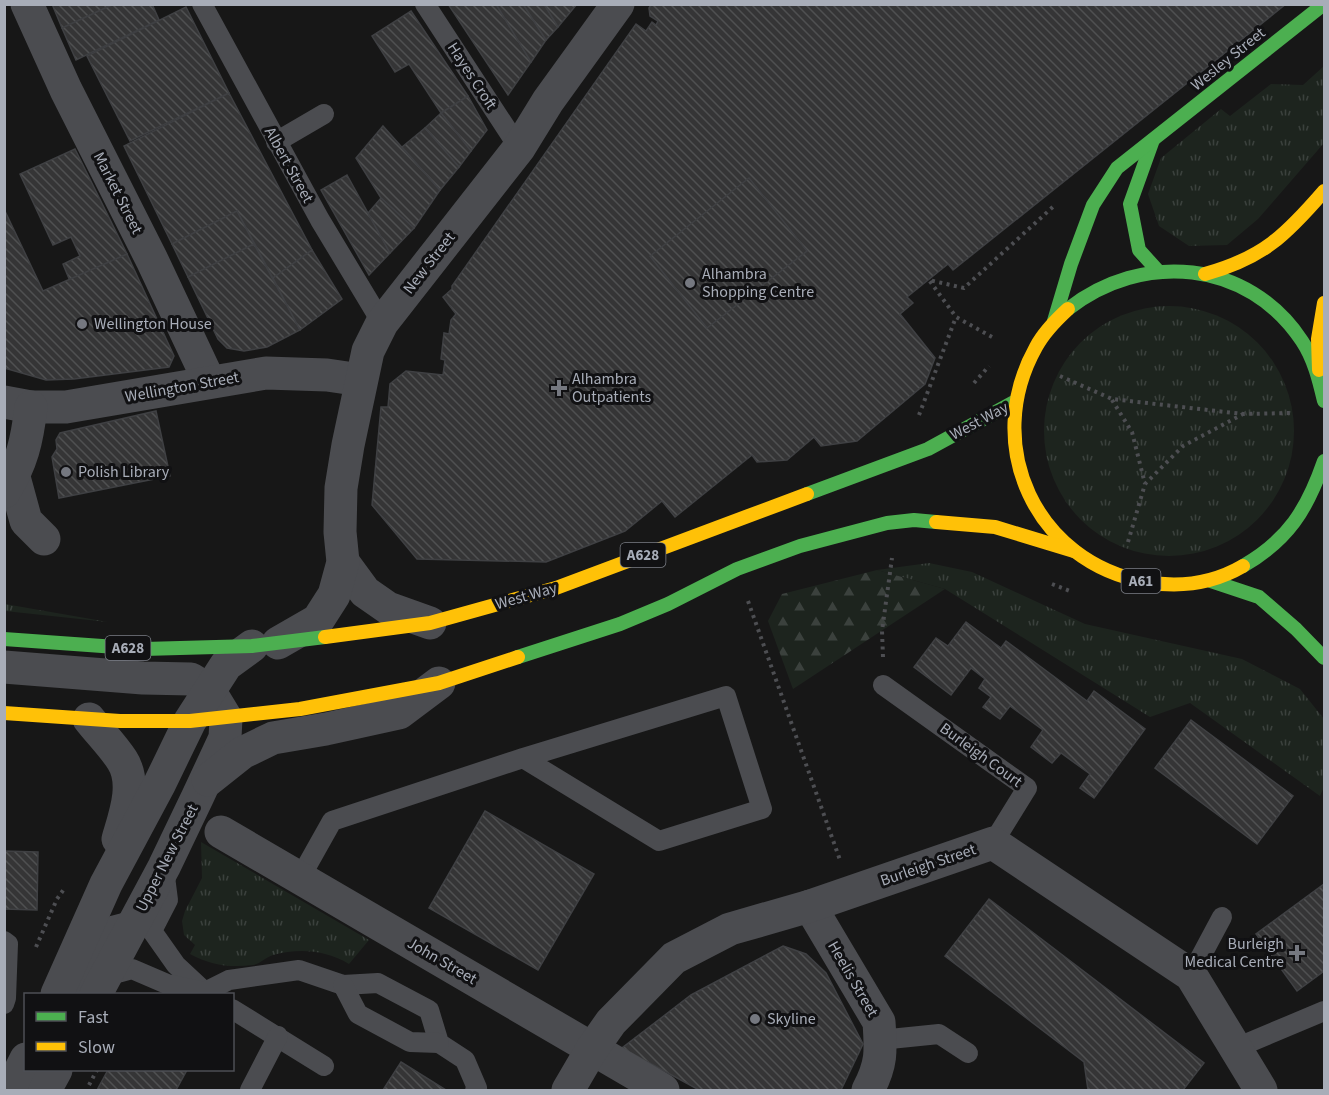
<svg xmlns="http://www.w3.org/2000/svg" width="1329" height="1095" viewBox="0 0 1329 1095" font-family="'Source Sans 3',sans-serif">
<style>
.grass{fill:url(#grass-tufts)}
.forest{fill:url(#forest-firs)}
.building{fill:url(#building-back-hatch);stroke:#3f4043;stroke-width:1.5}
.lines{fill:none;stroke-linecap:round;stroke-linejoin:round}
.path{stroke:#4d4e52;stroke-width:4;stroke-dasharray:3 4.5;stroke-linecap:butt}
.lane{stroke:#4b4c50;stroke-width:20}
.street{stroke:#4b4c50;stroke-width:33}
.fast{stroke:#4caf50;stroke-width:14}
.slow{stroke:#ffc107;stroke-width:14}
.poi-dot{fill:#757880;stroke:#111113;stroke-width:2}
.labels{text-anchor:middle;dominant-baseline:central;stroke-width:6;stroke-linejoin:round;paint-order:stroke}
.shield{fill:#111113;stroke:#7b7e86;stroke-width:1.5}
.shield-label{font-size:15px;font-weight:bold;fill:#a8adb8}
.street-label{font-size:16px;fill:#a8adb8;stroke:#111113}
.poi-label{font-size:16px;fill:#a8adb8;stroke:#111113;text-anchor:start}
</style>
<defs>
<pattern id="grass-tufts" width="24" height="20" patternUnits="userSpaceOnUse" patternTransform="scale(1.5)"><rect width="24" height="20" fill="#1d241e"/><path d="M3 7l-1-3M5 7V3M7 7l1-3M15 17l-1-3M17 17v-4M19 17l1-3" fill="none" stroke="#3b413d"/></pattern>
<pattern id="forest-firs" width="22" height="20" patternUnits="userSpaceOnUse" patternTransform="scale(1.5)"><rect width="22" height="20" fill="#1d241e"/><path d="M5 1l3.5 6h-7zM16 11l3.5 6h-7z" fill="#3b413d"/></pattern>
<pattern id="building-back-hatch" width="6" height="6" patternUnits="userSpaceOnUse" patternTransform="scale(1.5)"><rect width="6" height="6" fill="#353536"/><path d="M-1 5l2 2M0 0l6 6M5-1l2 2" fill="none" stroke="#4f5051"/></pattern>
</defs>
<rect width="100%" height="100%" fill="#171717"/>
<g class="grass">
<polygon points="1324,66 1324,143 1258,219 1227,245 1189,246 1159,226 1148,194 1161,158 1221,109 1230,116 1271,84 1303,85"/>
<circle cx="1169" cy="431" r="125"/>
<polygon points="929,563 972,572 1085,624 1242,659 1300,689 1324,719 1324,787 1320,796 1190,703 1150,717 945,589 877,570"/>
<polygon points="4,604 5,604 108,622 5,611"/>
<path d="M201 842 369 940 349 964C326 950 299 948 273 955 266 957 260 964 253 965 229 968 211 965 190 954L195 945 184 935 182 921 185 911 202 878Z"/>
</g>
<polygon class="forest" points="877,570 945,589 793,689 768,621 782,594"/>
<g class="building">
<polygon points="52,4 114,4 62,28"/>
<polygon points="114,4 152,4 159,20 76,60 62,28"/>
<polygon points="448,4 496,4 531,62 508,95"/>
<polygon points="496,4 523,4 546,40 531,62"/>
<polygon points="523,4 544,4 558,27 546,40"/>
<polygon points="544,4 577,4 558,27"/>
<polygon points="1286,4 953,270 948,264 907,297 913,303 900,314 935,358 925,384 857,441 821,446 814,437 787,460 757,462 752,455 675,517 662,501 625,531 546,562 417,559 372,505 381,407 388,407 390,384 406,371 443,375 445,360 441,359 444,333 449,334 451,320 456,314 443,297 452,289 452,286 636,24 646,31 652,22 656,25 658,21 650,16 649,8 651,5"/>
<polygon points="186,7 229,93 130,141 87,56"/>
<polygon points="411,11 468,96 441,113 409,64 395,72 372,36"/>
<polygon points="229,93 312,250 273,278 237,211 172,244 124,146"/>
<polygon points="468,96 487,130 471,151 441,113"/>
<polygon points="441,113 471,151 459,167 425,128"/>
<polygon points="383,126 440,190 414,228 381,198 356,158"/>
<polygon points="425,128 459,167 440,190 402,147"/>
<polygon points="75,149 127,254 70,281 63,264 80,256 71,237 53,245 20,174"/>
<polygon points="347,175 390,253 369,275 321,190"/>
<polygon points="749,178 807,251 707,328 650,256"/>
<polygon points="381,198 414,228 390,253 368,213"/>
<polygon points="4,209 43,291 127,254 174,356 169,367 74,379 46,380 4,368"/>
<polygon points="237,211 254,244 188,277 172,244"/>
<polygon points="254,244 300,330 267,347 244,351 227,348 218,339 188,277"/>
<polygon points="312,250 342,299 300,330 273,278"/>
<polygon points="156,411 170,476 59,498 52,457 57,449 56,440 60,433"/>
<polygon points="966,622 1001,648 1006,641 1087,701 1094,691 1145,729 1094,798 1080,788 1090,774 1061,753 1052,763 1031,747 1043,730 1010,706 1000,719 983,707 991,697 979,688 985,679 971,668 951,695 914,667 936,638 948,646"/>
<polygon points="1191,720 1293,796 1257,844 1155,768"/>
<polygon points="485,811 594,874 538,970 429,908"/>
<polygon points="4,851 38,852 37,910 4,909"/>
<polygon points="1324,884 1324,971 1297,991 1256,934"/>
<polygon points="989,899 1204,1063 1183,1090 1088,1090 1084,1062 945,956"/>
<polygon points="783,946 806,954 826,973 863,1044 841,1090 699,1090 622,1048 691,995"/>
<polygon points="401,1062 446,1090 383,1090"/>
<polygon points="108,1070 187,1070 176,1090 97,1090"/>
</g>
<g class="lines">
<g class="path">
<polyline points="992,337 956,317 929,280 964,288 1055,205"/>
<polyline points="1060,376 1112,399 1243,414 1292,413"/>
<polyline points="974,383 989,366"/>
<polyline points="1112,400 1132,432 1145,484"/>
<polyline points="919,415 956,317"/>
<polyline points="1128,542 1145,484 1183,446 1243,414"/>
<polyline points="1052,584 1070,591"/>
<polyline points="748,601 840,860"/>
<polyline points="883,657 882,631 892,558"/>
<polyline points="36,947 57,899 64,889"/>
<polyline points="89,1085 97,1070"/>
</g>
<g class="lane">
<polyline points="202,4 320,220 382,323"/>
<polyline points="425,4 519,148"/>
<polyline points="276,142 324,114"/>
<polyline points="883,685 1027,788 993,843"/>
<polyline points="164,869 168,900 152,931 176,965 205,992"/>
<polyline points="300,878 332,821 523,758 726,696 762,809 659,841 523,758"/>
<polyline points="4,941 8,944 6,998 4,1004"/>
<polyline points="1191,975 1222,917"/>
<polyline points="106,976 132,969 167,984 205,992 229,980 299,970 343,985 378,983 429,1010 439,1043 465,1060 477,1088 475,1090"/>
<polyline points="343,985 358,1014 410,1042 439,1043"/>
<polyline points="64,994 79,985 112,926 135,920 139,923"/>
<polyline points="232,1009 324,1066"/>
<polyline points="880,1040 939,1034 968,1053"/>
<polyline points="1236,1048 1324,1011"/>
<polyline points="250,1090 278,1036"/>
</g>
<g class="street">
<polyline points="27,4 66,90 152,260 209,381"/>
<polyline points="4,402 31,407 66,407 266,373 327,375 361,380"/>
<polyline points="14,477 26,521 44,539"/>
<path d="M4 492C22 463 27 441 31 407"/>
<polyline points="343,562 365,592 388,608 430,623"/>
<polyline points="278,643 318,620 334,595 343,562 340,532 341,488 348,445 368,351 382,323 519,148 548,101 618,4"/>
<polyline points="4,667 143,678 191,679 209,690 226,718 225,738 198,796 164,867 96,994"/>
<path d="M89 719C100 733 113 746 122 760 137 783 125 815 118 839"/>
<polyline points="208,780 242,753 273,738 326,729 399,713 439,683"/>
<polyline points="221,832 663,1090"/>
<path d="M810 906 879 1022C881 1051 882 1064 868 1090"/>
<polyline points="57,994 106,884 159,785 190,721 226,665 252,646"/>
<polyline points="6,1090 13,1085 26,1059"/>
<polyline points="45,1090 56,1070"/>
<polyline points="568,1090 592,1049 611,1022 674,958 730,929 810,906 993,843 1191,975 1261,1090"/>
</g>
<g class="fast">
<polyline points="1153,140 1130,204 1139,250 1158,271"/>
<path d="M1068 309C1142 251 1248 259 1302 341 1314 359 1319 380 1324 401"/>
<polyline points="1054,321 1071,264 1093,205 1117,168 1324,4"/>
<polyline points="807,494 928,449 1016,401"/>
<path d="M1243 566C1288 540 1307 510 1324 461"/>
<polyline points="1211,581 1259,597 1296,629 1324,658"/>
<polyline points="4,639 144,649 252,646 325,637"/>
<polyline points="518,657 620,624 668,604 737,569 800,546 887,523 914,520 936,522"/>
</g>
<g class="slow">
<path d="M1205 274C1263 258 1286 235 1324 191"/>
<path d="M1068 309C1056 320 1044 332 1036 347 981 445 1036 563 1146 582 1181 588 1212 584 1243 566"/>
<polyline points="1319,370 1318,339 1324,303"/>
<polyline points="936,522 995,527 1074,551"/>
<polyline points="325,637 430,623 556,588 807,494"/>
<polyline points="4,713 120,721 190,721 300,709 439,683 518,657"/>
</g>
</g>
<g class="poi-dot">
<circle cx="690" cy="283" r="6"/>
<circle cx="82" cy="324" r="6"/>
<path d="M556 379h6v6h6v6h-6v6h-6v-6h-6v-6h6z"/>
<circle cx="66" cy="472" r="6"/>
<path d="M1294 944h6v6h6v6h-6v6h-6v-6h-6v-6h6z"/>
<circle cx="755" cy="1019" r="6"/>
</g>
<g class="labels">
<g class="shield">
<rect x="620.5" y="543" width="45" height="24" rx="4.5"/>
<rect x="1121.5" y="569" width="39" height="24" rx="4.5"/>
<rect x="105.5" y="636" width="45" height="24" rx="4.5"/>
</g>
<g class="shield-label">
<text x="643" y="555">A628</text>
<text x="1141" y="581">A61</text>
<text x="128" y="648">A628</text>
</g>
<g class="street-label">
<text transform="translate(1228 59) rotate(-39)">Wesley Street</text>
<text transform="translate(472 76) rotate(57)">Hayes Croft</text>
<text transform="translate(289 165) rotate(61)">Albert Street</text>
<text transform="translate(118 193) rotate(63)">Market Street</text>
<text transform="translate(429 263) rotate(-52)">New Street</text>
<text transform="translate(182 387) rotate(-10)">Wellington Street</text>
<text transform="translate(979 421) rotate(-28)">West Way</text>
<text transform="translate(526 596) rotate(-16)">West Way</text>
<text transform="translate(981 755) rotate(36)">Burleigh Court</text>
<text transform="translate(167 858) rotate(-63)">Upper New Street</text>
<text transform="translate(928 865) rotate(-19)">Burleigh Street</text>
<text transform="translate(442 961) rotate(30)">John Street</text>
<text transform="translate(853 979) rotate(60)">Heelis Street</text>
</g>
<g class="poi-label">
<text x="702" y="274">Alhambra<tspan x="702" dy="18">Shopping Centre</tspan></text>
<text x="94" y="324">Wellington House</text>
<text x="572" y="379">Alhambra<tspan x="572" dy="18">Outpatients</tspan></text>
<text x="78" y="472">Polish Library</text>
<text x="1284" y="944" text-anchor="end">Burleigh<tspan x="1284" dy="18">Medical Centre</tspan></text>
<text x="767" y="1019">Skyline</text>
</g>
</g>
<rect width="1329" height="1095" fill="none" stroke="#a8adb8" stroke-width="12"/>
<rect x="24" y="993" width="210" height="78" fill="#111113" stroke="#4d4f55" stroke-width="1.5"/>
<rect x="36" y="1012" width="30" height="9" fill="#4caf50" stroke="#4d4f55" stroke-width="1.5"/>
<text x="78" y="1023" font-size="18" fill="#a8adb8">Fast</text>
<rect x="36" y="1042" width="30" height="9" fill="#ffc107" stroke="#4d4f55" stroke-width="1.5"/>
<text x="78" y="1053" font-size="18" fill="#a8adb8">Slow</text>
</svg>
